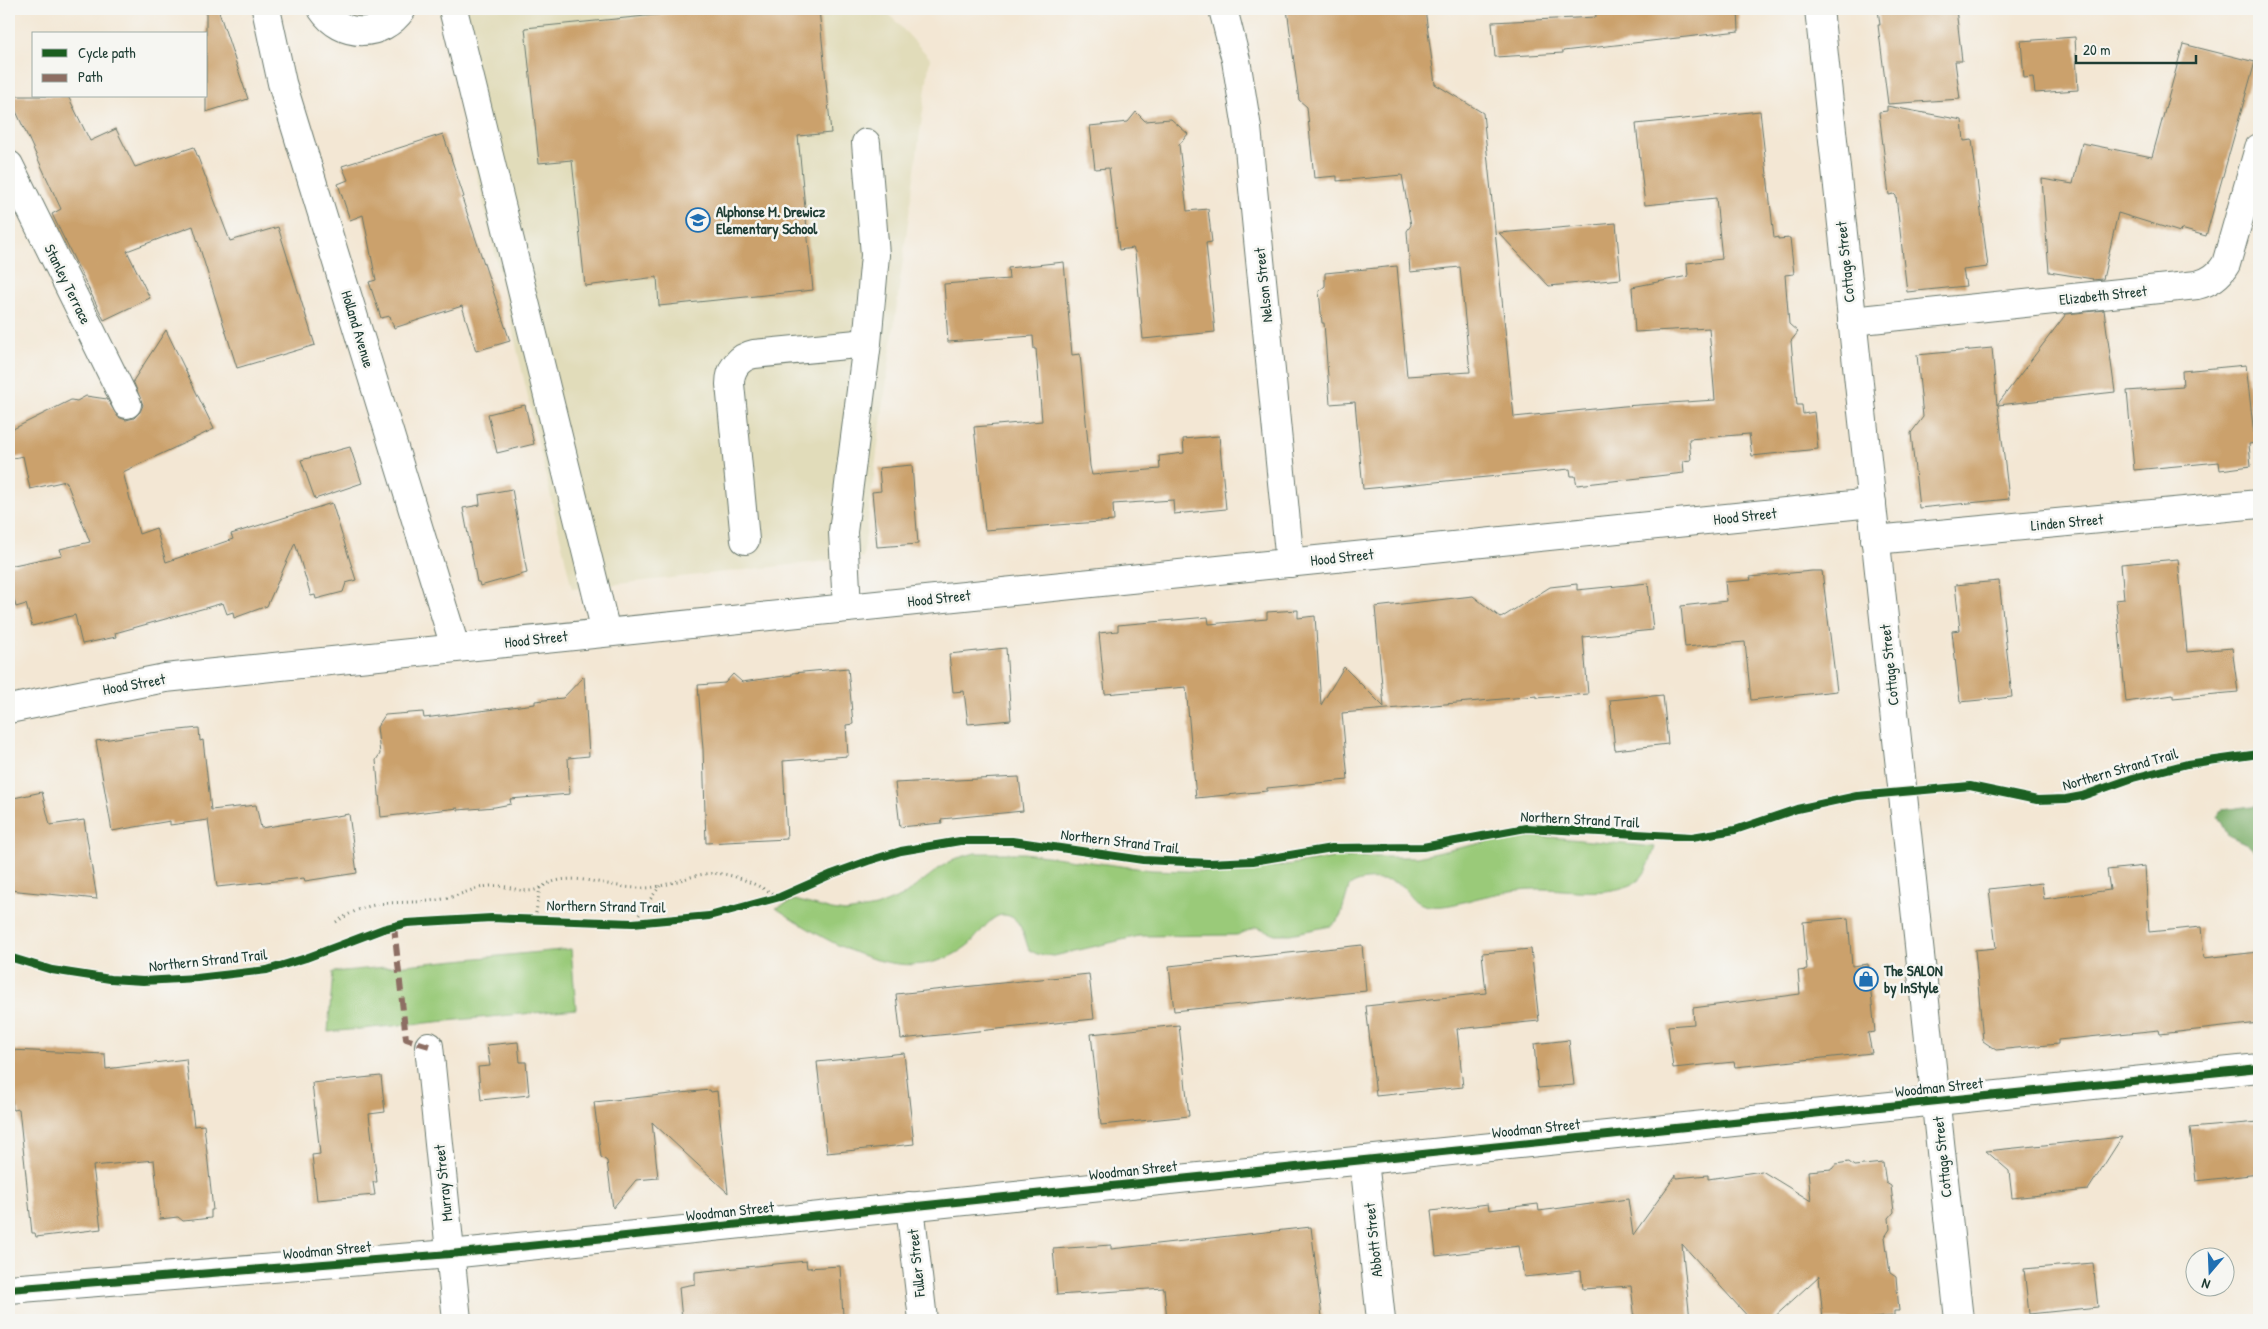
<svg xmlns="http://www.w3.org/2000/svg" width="2268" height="1329" viewBox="0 0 2268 1329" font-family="'Patrick Hand',sans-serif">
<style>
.built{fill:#e1dcba}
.green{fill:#9aca79;stroke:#5c8456}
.forest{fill:#7bae69;stroke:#4d764e}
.building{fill:#cba16c}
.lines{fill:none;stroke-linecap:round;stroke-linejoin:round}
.minor-casing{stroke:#69786c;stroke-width:30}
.path{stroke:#69786c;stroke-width:3;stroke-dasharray:1 4;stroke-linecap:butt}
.minor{stroke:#fff;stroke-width:28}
.quiet{stroke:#8d6e63;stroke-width:6;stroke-dasharray:12 6;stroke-linecap:butt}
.cycleway-casing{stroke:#f6f6f2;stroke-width:11}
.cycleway{stroke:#1b5e20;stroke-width:8}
.labels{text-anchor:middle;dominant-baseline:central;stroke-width:5;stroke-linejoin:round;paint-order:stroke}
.poi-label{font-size:15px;font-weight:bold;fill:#1f3d34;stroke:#f6f6f2;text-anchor:start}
.street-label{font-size:15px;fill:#1f3d34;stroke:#f6f6f2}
</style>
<rect width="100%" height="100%" fill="#f6f6f2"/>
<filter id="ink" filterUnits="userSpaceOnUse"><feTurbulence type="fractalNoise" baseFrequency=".02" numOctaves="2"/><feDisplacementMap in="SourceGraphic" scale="10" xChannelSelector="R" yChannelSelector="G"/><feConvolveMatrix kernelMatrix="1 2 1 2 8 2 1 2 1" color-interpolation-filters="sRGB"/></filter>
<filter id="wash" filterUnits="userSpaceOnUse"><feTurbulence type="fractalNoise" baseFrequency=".0096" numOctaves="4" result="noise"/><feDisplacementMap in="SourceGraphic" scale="20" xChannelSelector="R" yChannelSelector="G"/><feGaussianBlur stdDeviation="1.12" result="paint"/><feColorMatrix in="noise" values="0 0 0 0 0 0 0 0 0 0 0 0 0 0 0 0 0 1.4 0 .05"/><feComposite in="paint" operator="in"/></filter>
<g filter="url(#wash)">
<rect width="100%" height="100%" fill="#f3e7d4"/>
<polygon class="built" points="439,9 884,9 930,58 863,557 572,589"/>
<g class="green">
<path d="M1538 836 1655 847C1650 862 1645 881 1628 886 1598 897 1565 888 1534 889 1516 889 1496 894 1478 898 1462 902 1446 908 1430 906 1412 904 1412 892 1400 885 1389 878 1358 877 1349 887L1340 918 1331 926 1290 934H1275L1257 927 1237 935 1139 936 1054 956 1037 954 1029 950C1024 937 1021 916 1004 915 990 914 978 938 967 946 907 992 828 943 776 908L795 900 832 910 845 912 876 907 903 896 941 867 954 859 975 853H1024L1151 870 1221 872 1273 867 1339 857H1417L1496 840Z"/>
<polygon points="571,949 576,1009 328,1032 333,972"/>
</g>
<polygon class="forest" points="2259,805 2259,855 2247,844 2228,835 2218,816 2222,810"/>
<g id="blocks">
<g class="building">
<polygon points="206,9 218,9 248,99 206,112"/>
<polygon points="716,9 819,9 831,133 798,136 813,290 659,306 657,277 585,286 572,160 539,163 525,28"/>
<polygon points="1287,9 1425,9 1435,84 1483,113 1514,417 1624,406 1715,400 1709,328 1635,332 1632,287 1688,276 1687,263 1722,259 1716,198 1645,205 1636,124 1760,111 1774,238 1778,237 1778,239 1790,238 1794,274 1785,275 1789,324 1798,332 1791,341 1797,405 1802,405 1803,414 1814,412 1818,449 1752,456 1749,434 1689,439 1691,460 1683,461 1684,473 1577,485 1575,476 1571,476 1570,469 1363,489 1355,402 1330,404 1324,323 1322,323 1319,291 1325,286 1325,273 1397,266 1407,376 1470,372 1460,267 1410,272 1407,231 1411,225 1402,175 1337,181 1337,176 1314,178 1307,107 1299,100"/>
<polygon points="1595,9 1738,9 1739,31 1563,51 1563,53 1495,57 1492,22 1596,17"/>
<polygon points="1878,9 1956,9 1962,61 1955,61 1960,99 1888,104 1878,25 1880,25"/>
<polygon points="2075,37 2078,90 2035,93 2033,77 2024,78 2021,41"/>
<polygon points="2183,44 2255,62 2206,236 2181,229 2180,232 2118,213 2103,279 2092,280 2093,279 2049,272 2042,179 2073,184 2082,143 2152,157"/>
<polygon points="9,96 68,96 90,141 116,129 135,167 194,147 230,241 278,227 315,345 237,368 193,226 127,251 150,298 104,320 52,214 61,209"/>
<polygon points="1887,106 1962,120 1964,141 1972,140 1988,267 1963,270 1966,286 1907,292 1896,196 1894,194 1889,195 1879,112 1887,111"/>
<polygon points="1136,112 1145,121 1171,119 1188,134 1179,145 1187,211 1208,209 1212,242 1206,243 1215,332 1143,339 1135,252 1133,248 1119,250 1109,168 1095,169 1090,126 1128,122"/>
<polygon points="443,134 464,197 462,198 510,341 476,351 462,306 394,328 390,316 381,318 369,282 376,280 363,215 350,220 338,184 348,180 342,166"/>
<polygon points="1616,223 1621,279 1549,286 1499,233"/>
<polygon points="1064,262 1072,355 1080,354 1090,466 1092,475 1160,469 1159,456 1184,453 1183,439 1219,436 1226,509 1174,514 1173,500 1113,504 1114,521 985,530 974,427 1042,421 1036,349 1034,349 1033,336 948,342 944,284 1009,279 1008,268"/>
<polygon points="2104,310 2115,392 1998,405 2009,499 1919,508 1911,433 1923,417 1917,355 1992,348 1997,405 2066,314"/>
<polygon points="166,330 214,429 123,472 139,534 156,528 166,562 233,539 231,534 332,503 356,580 346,583 343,592 316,599 315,595 311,596 295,543 267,606 234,618 233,612 227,614 223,603 115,633 116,637 82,644 75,615 32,626 26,604 16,607 9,581 9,566 62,555 60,549 90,542 66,481 30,489 23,456 9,459 9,431 71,400 77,401 86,396 107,399 118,417 126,420 134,418 140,412 143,405 133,381"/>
<polygon points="2246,365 2255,443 2249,444 2251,466 2220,470 2219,462 2134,470 2127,391 2183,387 2182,371"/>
<polygon points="525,405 534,444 497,453 488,414"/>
<polygon points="350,447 362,483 315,499 301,460"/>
<polygon points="912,465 918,544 877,547 872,492 881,491 879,468"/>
<polygon points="512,489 527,573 480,586 479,582 477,582 463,508 480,505 479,495"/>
<polygon points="2178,559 2187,652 2232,648 2238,692 2173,698 2173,695 2126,702 2116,600 2124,599 2121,564"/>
<polygon points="1812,571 1822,571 1837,691 1751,700 1745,642 1685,647 1681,606 1727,601 1725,582 1751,580 1750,577"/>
<polygon points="1999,581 2012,697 1960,702 1952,631 1960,630 1955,585"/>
<polygon points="1648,583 1653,630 1583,637 1588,694 1537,698 1537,696 1342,713 1348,780 1267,788 1267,791 1196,798 1186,687 1105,694 1099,633 1118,631 1118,625 1208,617 1209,624 1267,619 1267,612 1298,610 1298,618 1315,616 1321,705 1344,667 1384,707 1375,607 1473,596 1501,618 1550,587 1577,584 1577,590"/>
<polygon points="1006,648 1011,720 968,724 964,691 953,692 949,654"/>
<polygon points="848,668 853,724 846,725 848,756 783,761 787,839 706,843 703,749 698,685 725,683 733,674 742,682 792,675 792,673"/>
<polygon points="584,676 589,756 568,758 570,794 510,799 511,804 495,807 458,810 458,808 381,817 376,760 380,754 377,727 385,715 423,712 424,718 535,704 535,701 563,698"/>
<polygon points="1663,695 1668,744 1615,750 1610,700"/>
<polygon points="199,728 200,741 203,740 211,810 256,805 261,828 349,814 357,873 305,881 304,878 217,887 208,820 170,825 170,821 112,831 96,741 150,733"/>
<polygon points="1019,777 1023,811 941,819 942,823 900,827 895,783"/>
<polygon points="42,792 50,825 84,820 97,899 9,890 9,799"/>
<polygon points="2145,866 2149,932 2201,927 2204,958 2259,952 2259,1023 2160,1034 2159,1030 2058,1040 2058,1044 1996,1050 1983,1041 1975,950 1996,948 1989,889 2042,883 2044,899 2110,890 2107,870"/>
<polygon points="1848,918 1852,966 1868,964 1875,1032 1868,1033 1872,1053 1735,1067 1734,1062 1673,1068 1668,1026 1694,1024 1693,1008 1800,994 1798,971 1807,970 1803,922"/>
<polygon points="1362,945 1366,991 1174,1011 1169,966"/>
<polygon points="1531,949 1539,1021 1457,1029 1463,1087 1376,1096 1366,1006 1486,993 1482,953"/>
<polygon points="1089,974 1094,1019 901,1039 896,994"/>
<polygon points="1179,1025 1189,1116 1101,1125 1091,1034"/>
<polygon points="1569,1040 1574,1085 1538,1088 1534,1044"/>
<polygon points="518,1042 520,1062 526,1062 529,1095 481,1100 478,1067 490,1066 487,1045"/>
<polygon points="9,1050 105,1054 106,1069 186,1059 194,1126 204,1125 213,1210 211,1210 211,1218 183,1221 178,1217 160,1219 154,1160 93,1166 101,1229 36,1237 35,1233 32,1233 19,1109 13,1110 9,1074"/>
<polygon points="904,1053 914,1144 827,1153 817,1062"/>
<polygon points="381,1076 385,1112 369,1114 377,1182 373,1182 375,1195 317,1200 312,1155 320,1154 312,1083"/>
<polygon points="710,1090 711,1092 717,1091 728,1193 652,1122 658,1178 636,1180 613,1208 607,1161 601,1157 594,1102"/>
<polygon points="2259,1122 2259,1174 2196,1181 2190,1128"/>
<polygon points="2122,1137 2088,1190 2012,1198 2009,1171 1986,1151"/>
<polygon points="1849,1162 1854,1166 1883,1163 1886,1183 1891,1186 1894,1212 1889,1218 1890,1229 1885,1237 1890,1273 1896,1277 1899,1311 1894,1311 1894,1316 1855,1320 1823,1320 1819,1276 1771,1320 1751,1320 1682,1244 1690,1320 1635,1320 1631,1286 1583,1289 1581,1271 1524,1277 1519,1246 1436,1256 1431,1211 1488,1204 1489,1210 1538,1204 1539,1211 1628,1199 1633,1235 1676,1175 1676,1178 1708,1175 1708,1179 1762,1171 1811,1201 1808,1171 1832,1169 1836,1164"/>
<polygon points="1311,1227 1322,1317 1303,1320 1167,1320 1164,1288 1057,1295 1053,1249 1111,1245 1111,1249"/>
<polygon points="806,1261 807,1268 840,1266 843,1316 827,1317 827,1320 682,1320 679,1287 695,1284 695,1272"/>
<polygon points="2093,1263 2098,1307 2029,1314 2024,1269"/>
</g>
</g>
</g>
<g filter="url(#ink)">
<use href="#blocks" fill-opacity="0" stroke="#69786c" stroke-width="1"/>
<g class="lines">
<g class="minor-casing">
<g id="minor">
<polyline points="266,9 282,83 455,647"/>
<path d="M322 9C342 39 382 38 402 9"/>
<polyline points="453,9 606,632"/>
<polyline points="1223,9 1236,60 1247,128 1290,563"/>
<polyline points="1819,9 1959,1320"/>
<polyline points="866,143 875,255 867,343"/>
<polyline points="9,165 127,404"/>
<path d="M1852 321 2197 285C2210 282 2219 276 2226 264L2259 148"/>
<path d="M745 540 730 384C730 369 739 357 754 354L867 343 843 532 847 608"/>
<polyline points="1875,540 2259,504"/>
<polyline points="9,709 165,678 1872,503"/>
<polyline points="429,1046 457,1320"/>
<polyline points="1364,1160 1381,1320"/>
<polyline points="910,1206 923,1320"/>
<polyline points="9,1289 450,1254 2259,1068"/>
</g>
</g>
<g class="path">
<path d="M535 918 540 888C571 867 609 890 645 888 672 887 695 870 723 874 743 877 762 888 780 897"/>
<path d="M336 922C378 894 399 907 443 899 460 896 474 887 491 886 508 884 525 896 540 888"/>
<polyline points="633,923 660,886"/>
</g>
<use href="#minor" class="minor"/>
<polyline class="quiet" points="394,926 406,1039 429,1046"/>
<g class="cycleway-casing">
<g id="cycleway">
<polyline points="9,957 52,970 110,979 143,981 197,978 267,970 306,958 383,929 407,923 491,918 633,923 709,916 780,897 832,874 868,861 901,851 960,841 1012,841 1143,860 1209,863 1253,861 1332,848 1423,847 1526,828 1692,837 1735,830 1797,809 1857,796 1970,786 2037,800 2066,799 2082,796 2133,778 2187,764 2259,754"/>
<polyline points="9,1289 450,1254 2259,1068"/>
</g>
</g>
<use href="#cycleway" class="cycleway"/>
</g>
</g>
<defs>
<g id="school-ring" transform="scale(1.25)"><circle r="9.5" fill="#f6f6f2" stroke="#1f6fb2" stroke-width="1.5"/><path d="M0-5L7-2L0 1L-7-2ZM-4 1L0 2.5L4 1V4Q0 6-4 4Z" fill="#1f6fb2"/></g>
<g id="shop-ring" transform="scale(1.25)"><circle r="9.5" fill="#f6f6f2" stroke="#1f6fb2" stroke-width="1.5"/><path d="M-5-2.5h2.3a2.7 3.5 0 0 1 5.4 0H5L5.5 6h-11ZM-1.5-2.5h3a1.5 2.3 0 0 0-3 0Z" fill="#1f6fb2"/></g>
</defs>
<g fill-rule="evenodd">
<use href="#school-ring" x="698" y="220"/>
<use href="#shop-ring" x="1866" y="979"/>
</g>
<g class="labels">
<g class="poi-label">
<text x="716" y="211">Alphonse M. Drewicz<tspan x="716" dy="17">Elementary School</tspan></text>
<text x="1884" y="970">The SALON<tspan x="1884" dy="17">by InStyle</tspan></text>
</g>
<g class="street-label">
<text transform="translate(1845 262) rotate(-96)">Cottage Street</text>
<text transform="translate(68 284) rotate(64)">Stanley Terrace</text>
<text transform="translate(1263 285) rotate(-96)">Nelson Street</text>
<text transform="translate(2103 295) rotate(-6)">Elizabeth Street</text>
<text transform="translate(358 329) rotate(73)">Holland Avenue</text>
<text transform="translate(1745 516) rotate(-6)">Hood Street</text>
<text transform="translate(2067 522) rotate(-5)">Linden Street</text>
<text transform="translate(1342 557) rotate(-6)">Hood Street</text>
<text transform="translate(939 598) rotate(-6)">Hood Street</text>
<text transform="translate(536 639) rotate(-6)">Hood Street</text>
<text transform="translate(1889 665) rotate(-96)">Cottage Street</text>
<text transform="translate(134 684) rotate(-10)">Hood Street</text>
<text transform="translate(2120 769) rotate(-16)">Northern Strand Trail</text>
<text transform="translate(1580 819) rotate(3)">Northern Strand Trail</text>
<text transform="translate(1120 841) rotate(7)">Northern Strand Trail</text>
<text transform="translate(606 906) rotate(1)">Northern Strand Trail</text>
<text transform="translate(208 960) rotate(-6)">Northern Strand Trail</text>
<text transform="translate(1939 1087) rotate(-6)">Woodman Street</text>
<text transform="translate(1536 1128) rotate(-6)">Woodman Street</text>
<text transform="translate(1942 1157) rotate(-96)">Cottage Street</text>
<text transform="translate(1133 1170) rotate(-6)">Woodman Street</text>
<text transform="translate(443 1183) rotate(-96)">Murray Street</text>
<text transform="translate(730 1211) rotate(-6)">Woodman Street</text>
<text transform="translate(1373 1240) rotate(-96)">Abbott Street</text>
<text transform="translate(327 1250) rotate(-5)">Woodman Street</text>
<text transform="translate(916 1263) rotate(-96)">Fuller Street</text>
</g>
</g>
<rect width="2268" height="1329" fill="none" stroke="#f6f6f2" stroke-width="30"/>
<rect x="32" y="32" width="175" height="65" fill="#f6f6f2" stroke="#a0aca6"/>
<rect x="42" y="49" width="25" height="8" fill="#1b5e20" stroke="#a0aca6"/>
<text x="78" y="58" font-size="15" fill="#1f3d34">Cycle path</text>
<rect x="42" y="74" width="25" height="8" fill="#8d6e63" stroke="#a0aca6"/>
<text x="78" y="82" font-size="15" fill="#1f3d34">Path</text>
<g transform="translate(2210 1272) rotate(199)"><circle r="24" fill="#f6f6f2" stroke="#a0aca6"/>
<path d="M0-4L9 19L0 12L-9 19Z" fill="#1f6fb2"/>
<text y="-8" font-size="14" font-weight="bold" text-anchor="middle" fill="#1f3d34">N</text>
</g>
<path d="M2076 55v8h120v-8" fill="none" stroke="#1f3d34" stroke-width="2.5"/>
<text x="2083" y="55" font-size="15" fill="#1f3d34" stroke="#f6f6f2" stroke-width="4" paint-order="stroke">20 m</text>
</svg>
